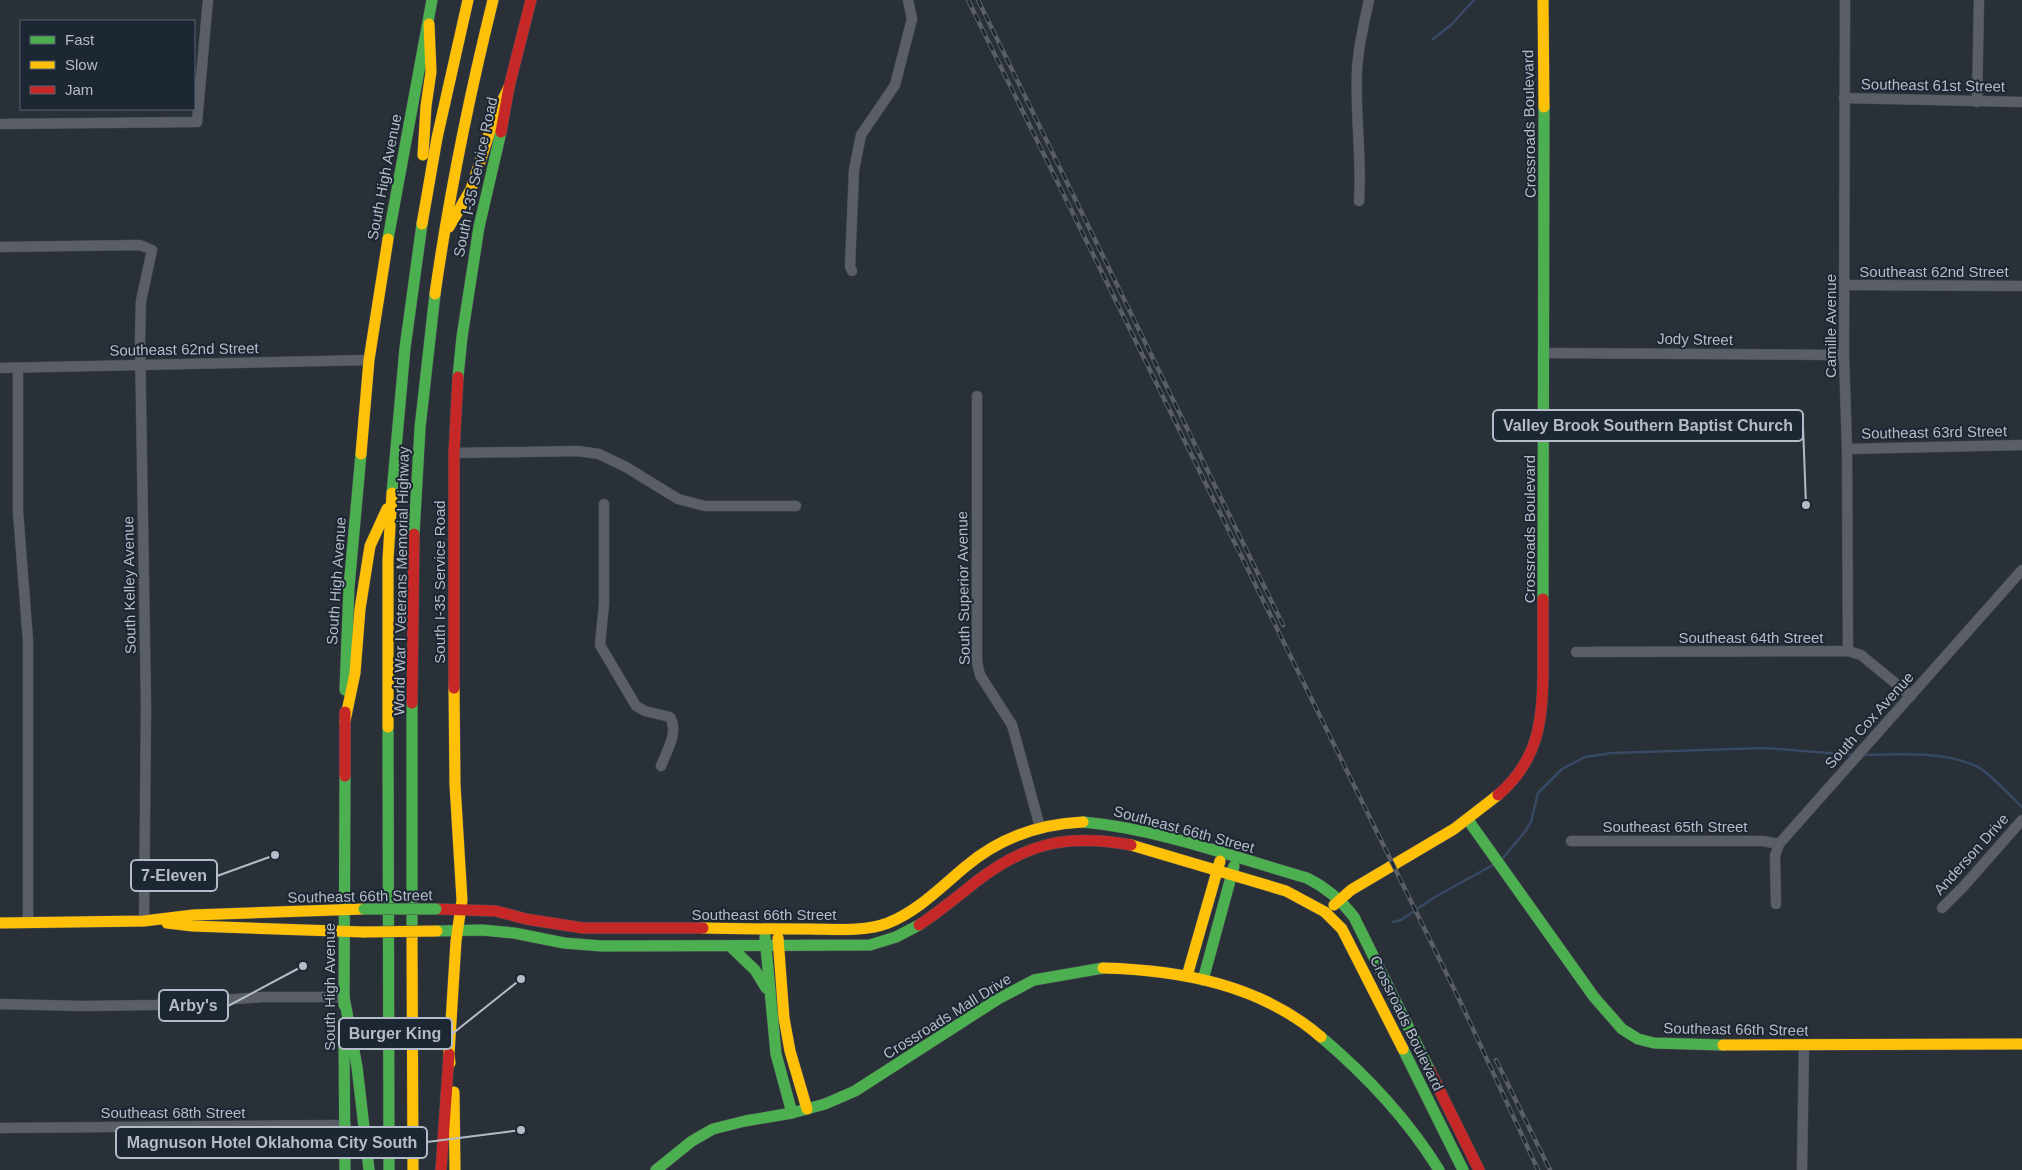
<svg xmlns="http://www.w3.org/2000/svg" width="2022" height="1170" viewBox="0 0 2022 1170" font-family="Arial,sans-serif">
<style>
.lines{fill:none;stroke-linecap:round;stroke-linejoin:round}
.stream{stroke:#384963;stroke-width:2.5}
.street-casing{stroke:#484c53;stroke-width:11}
.fast-casing{stroke:#484c53;stroke-width:12}
.slow-casing{stroke:#484c53;stroke-width:12}
.jam-casing{stroke:#484c53;stroke-width:12}
.street{stroke:#5a5e66;stroke-width:10}
.fast{stroke:#4caf50;stroke-width:11}
.slow{stroke:#ffc107;stroke-width:11}
.jam{stroke:#c62828;stroke-width:11}
.rail-casing{stroke:#595d64;stroke-width:4.5}
.rail{stroke:#1d2633;stroke-width:2.5;stroke-dasharray:8;stroke-linecap:butt}
.fast-bridge-casing{stroke:#484c53;stroke-width:12;stroke-linecap:butt}
.slow-bridge-casing{stroke:#484c53;stroke-width:12;stroke-linecap:butt}
.fast-bridge{stroke:#4caf50;stroke-width:11}
.slow-bridge{stroke:#ffc107;stroke-width:11}
.labels{text-anchor:middle;dominant-baseline:central;stroke-width:4;stroke-linejoin:round;paint-order:stroke}
.street-label{font-size:15px;fill:#b4bcc9;stroke:#1d2633}
.leader{fill:none;stroke:#b4bcc9;stroke-width:2}
.callout-dot{fill:#b4bcc9;stroke:#1d2633;stroke-width:2}
.callout{fill:#1d2633;stroke:#b4bcc9;stroke-width:2}
.callout-label{font-size:16px;text-anchor:middle;font-weight:bold;fill:#b4bcc9}
</style>
<rect width="100%" height="100%" fill="#2a3038"/>
<g class="lines">
<g class="stream">
<polyline points="1433,39 1451,25 1474,0"/>
<path d="M1862 755C1897 754 1943 751 1976 766 1989 772 2010 796 2022 807"/>
<polyline points="1502,859 1524,833 1531,822 1538,793 1562,769 1585,757 1612,753 1764,748 1854,755"/>
<polyline points="1393,922 1401,920 1435,897 1493,865"/>
</g>
<g class="street-casing">
<g id="street">
<polyline points="1845,0 1844,355 1847,449 1848,651"/>
<polyline points="1844,98 2022,102"/>
<polyline points="1977,102 1979,0"/>
<polyline points="0,124 197,122 208,0"/>
<path d="M1359 201C1362 158 1355 115 1357 71 1358 47 1364 23 1369 0"/>
<polyline points="0,247 140,245 152,250 141,301 140,340 146,706 144,921"/>
<polyline points="852,271 850,266 854,170 861,135 895,85 912,19 908,0"/>
<polyline points="1845,285 2022,286"/>
<polyline points="1545,353 1844,355"/>
<polyline points="0,368 369,360"/>
<polyline points="18,368 18,511 28,641 28,922"/>
<polyline points="977,396 977,662 980,675 1012,725 1040,827"/>
<polyline points="1847,449 2022,445"/>
<polyline points="454,453 578,451 599,454 626,467 678,499 705,506 796,506"/>
<path d="M604 504V604L600 645 636 706 645 711 670 717C679 732 667 750 661 766"/>
<polyline points="1576,652 1848,651 1861,655 1911,696"/>
<polyline points="1571,841 1763,841 1779,844"/>
<polyline points="1776,904 1775,856 1779,844 2022,570"/>
<polyline points="1942,908 1964,886 2022,820"/>
<polyline points="0,1004 82,1006 155,1005 263,997 344,997"/>
<polyline points="0,1128 346,1125"/>
<polyline points="1802,1170 1804,1045"/>
</g>
</g>
<g class="fast-casing">
<g id="fast">
<polyline points="388,239 432,0"/>
<polyline points="458,377 462,337 479,227 501,132"/>
<polyline points="392,493 405,348 422,224"/>
<polyline points="414,534 420,428 435,294"/>
<polyline points="1543,599 1544,107"/>
<polyline points="345,690 349,587 361,454"/>
<polyline points="388,727 389,1170"/>
<polyline points="1468,820 1594,997 1622,1029 1638,1039 1654,1043 1723,1045"/>
<path d="M1083 822C1159 829 1234 857 1307 878 1327 888 1341 900 1354 917L1430 1071"/>
<polyline points="437,931 482,930 514,933 564,943 602,946 870,945 896,937 919,925"/>
<polyline points="412,937 412,703"/>
<polyline points="765,937 776,1054 792,1113"/>
<polyline points="730,946 755,970 766,988"/>
<polyline points="1203,980 1234,866"/>
<polyline points="344,997 357,1067 369,1170"/>
<polyline points="344,1005 345,776"/>
<polyline points="344,1034 345,1170"/>
<path d="M1321 1037C1366 1075 1408 1120 1439 1170"/>
<polyline points="1403,1049 1463,1170"/>
<polyline points="656,1170 692,1141 713,1129 745,1121 792,1113 825,1104 855,1091 998,999 1034,980 1103,968"/>
</g>
</g>
<g class="slow-casing">
<g id="slow">
<polyline points="1543,0 1544,107"/>
<polyline points="423,155 426,106 431,72 429,24"/>
<polyline points="422,224 437,138 468,0"/>
<polyline points="449,227 471,189 495,116 509,87"/>
<path d="M435 294C449 195 469 97 493 0"/>
<polyline points="361,454 369,360 388,239"/>
<polyline points="345,721 355,673 360,609 370,546 387,509"/>
<polyline points="388,727 388,560 392,493"/>
<polyline points="1131,845 1286,891 1325,912 1342,929 1403,1049"/>
<polyline points="1334,905 1351,890 1454,829 1498,795"/>
<polyline points="0,923 144,921 193,915 364,909"/>
<polyline points="167,923 193,926 364,932"/>
<path d="M703 928C739 929 774 929 809 929 835 929 864 932 888 923 918 911 941 887 965 867 999 838 1038 824 1083 822"/>
<polyline points="412,937 413,1170"/>
<polyline points="778,938 784,1018 790,1051 807,1109"/>
<path d="M1103 968C1181 970 1261 985 1321 1037"/>
<polyline points="1187,976 1220,861"/>
<polyline points="1723,1045 2022,1044"/>
<polyline points="450,1063 449,1054 456,941 462,900 455,785 454,688"/>
<polyline points="454,1092 455,1170"/>
</g>
</g>
<g class="jam-casing">
<g id="jam">
<polyline points="501,132 509,87 531,0"/>
<polyline points="454,688 454,453 458,377"/>
<polyline points="412,703 414,534"/>
<polyline points="345,776 345,712"/>
<path d="M1498 795C1539 760 1543 719 1543 669 1543 646 1543 622 1543 599"/>
<polyline points="436,909 496,911 526,919 583,928 703,928"/>
<path d="M919 925C939 912 958 896 977 881 1028 842 1068 834 1131 845"/>
<polyline points="1430,1071 1479,1170"/>
<polyline points="441,1170 449,1054"/>
</g>
</g>
<use href="#street" class="street"/>
<use href="#fast" class="fast"/>
<use href="#slow" class="slow"/>
<use href="#jam" class="jam"/>
<g class="rail-casing">
<g id="rail">
<polyline points="968,0 1460,1001 1538,1170"/>
<polyline points="978,0 1283,625"/>
<polyline points="1496,1060 1550,1170"/>
</g>
</g>
<use href="#rail" class="rail"/>
<g class="fast-bridge-casing">
<polyline id="fast-bridge" points="364,909 436,909"/>
</g>
<g class="slow-bridge-casing">
<polyline id="slow-bridge" points="364,932 437,931"/>
</g>
<use href="#fast-bridge" class="fast-bridge"/>
<use href="#slow-bridge" class="slow-bridge"/>
</g>
<g class="labels">
<g class="street-label">
<text transform="translate(1933 85) rotate(1)">Southeast 61st Street</text>
<text transform="translate(1529 124) rotate(-91)">Crossroads Boulevard</text>
<text transform="translate(384 177) rotate(-79)">South High Avenue</text>
<text transform="translate(475 177) rotate(-78)">South I-35 Service Road</text>
<text x="1934" y="271">Southeast 62nd Street</text>
<text transform="translate(1830 326) rotate(-90)">Camille Avenue</text>
<text transform="translate(1695 339) rotate(1)">Jody Street</text>
<text transform="translate(184 349) rotate(-1)">Southeast 62nd Street</text>
<text transform="translate(1934 432) rotate(-1)">Southeast 63rd Street</text>
<text transform="translate(1529 529) rotate(-90)">Crossroads Boulevard</text>
<text transform="translate(336 581) rotate(-86)">South High Avenue</text>
<text transform="translate(401 581) rotate(-89)">World War I Veterans Memorial Highway</text>
<text transform="translate(439 582) rotate(-90)">South I-35 Service Road</text>
<text transform="translate(129 585) rotate(-91)">South Kelley Avenue</text>
<text transform="translate(963 588) rotate(-91)">South Superior Avenue</text>
<text x="1751" y="637">Southeast 64th Street</text>
<text transform="translate(1869 720) rotate(-48)">South Cox Avenue</text>
<text x="1675" y="826">Southeast 65th Street</text>
<text transform="translate(1184 829) rotate(15)">Southeast 66th Street</text>
<text transform="translate(1971 854) rotate(-48)">Anderson Drive</text>
<text transform="translate(360 896) rotate(-1)">Southeast 66th Street</text>
<text x="764" y="914">Southeast 66th Street</text>
<text transform="translate(329 987) rotate(-90)">South High Avenue</text>
<text transform="translate(947 1016) rotate(-32)">Crossroads Mall Drive</text>
<text transform="translate(1407 1023) rotate(64)">Crossroads Boulevard</text>
<text transform="translate(1736 1029) rotate(1)">Southeast 66th Street</text>
<text x="173" y="1112">Southeast 68th Street</text>
</g>
</g>
<path class="leader" d="M1806 505L1803 426M275 855L217 876M303 966L228 1006M521 979L452 1034M521 1130L427 1142"/>
<g class="callout-dot">
<circle cx="1806" cy="505" r="5"/>
<circle cx="275" cy="855" r="5"/>
<circle cx="303" cy="966" r="5"/>
<circle cx="521" cy="979" r="5"/>
<circle cx="521" cy="1130" r="5"/>
</g>
<g class="callout">
<rect x="1493" y="410" width="310" height="31" rx="5"/>
<rect x="131" y="860" width="86" height="31" rx="5"/>
<rect x="159" y="990" width="69" height="31" rx="5"/>
<rect x="339" y="1018" width="113" height="31" rx="5"/>
<rect x="116" y="1127" width="311" height="31" rx="5"/>
</g>
<g class="callout-label">
<text x="1648" y="431">Valley Brook Southern Baptist Church</text>
<text x="174" y="881">7-Eleven</text>
<text x="193" y="1011">Arby's</text>
<text x="395" y="1039">Burger King</text>
<text x="272" y="1148">Magnuson Hotel Oklahoma City South</text>
</g>
<rect x="20" y="20" width="175" height="90" fill="#1d2633" stroke="#59626f"/>
<rect x="30" y="36" width="25" height="8" fill="#4caf50" stroke="#59626f"/>
<text x="65" y="45" font-size="15" fill="#b4bcc9">Fast</text>
<rect x="30" y="61" width="25" height="8" fill="#ffc107" stroke="#59626f"/>
<text x="65" y="70" font-size="15" fill="#b4bcc9">Slow</text>
<rect x="30" y="86" width="25" height="8" fill="#c62828" stroke="#59626f"/>
<text x="65" y="95" font-size="15" fill="#b4bcc9">Jam</text>
</svg>
